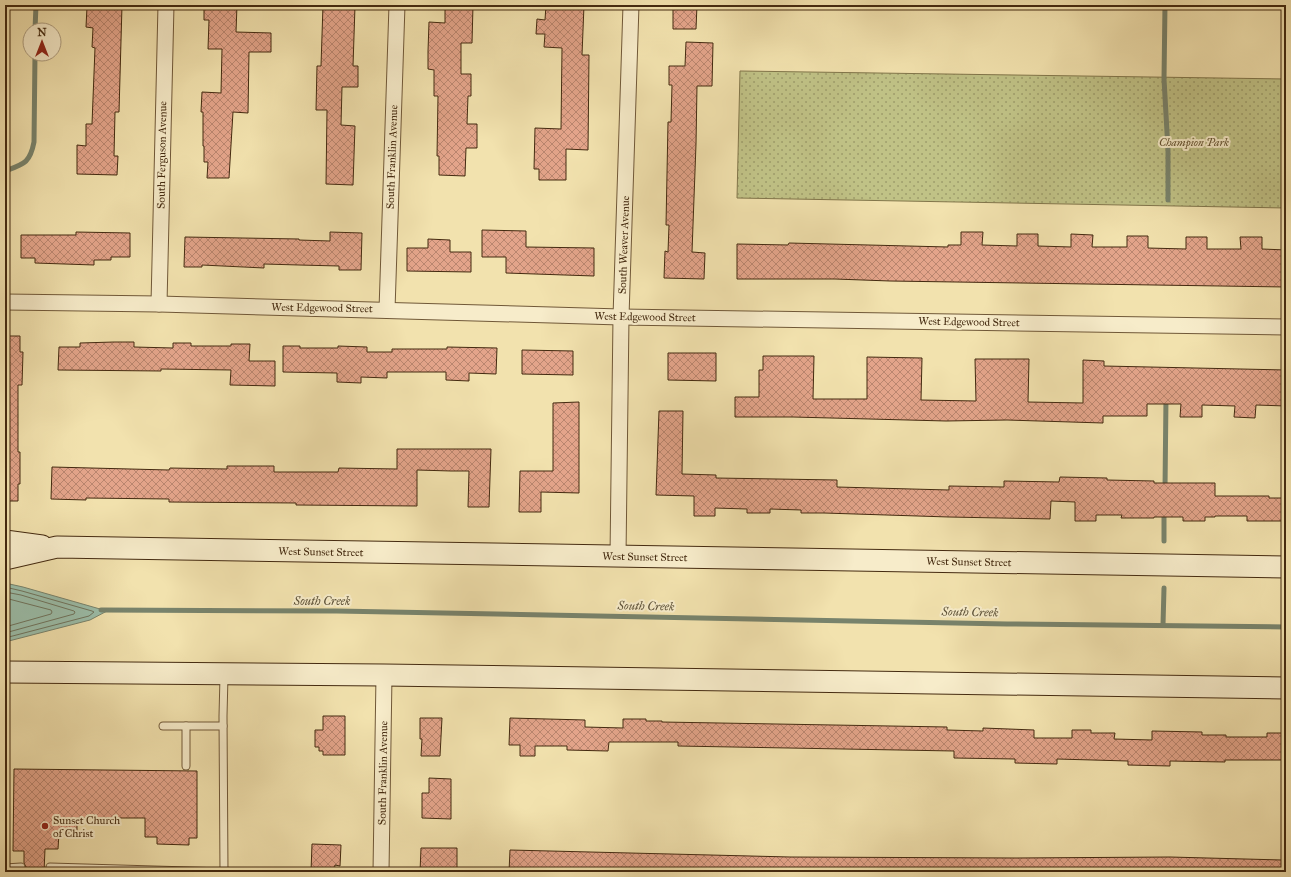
<svg xmlns="http://www.w3.org/2000/svg" width="1291" height="877" viewBox="0 0 1291 877" font-family="'IM FELL Great Primer',serif">
<style>
.park{fill:url(#park-dots);stroke:#82764b}
.water{fill:#9bbeaa;stroke:#78836c}
.lines{fill:none;stroke-linecap:round;stroke-linejoin:round}
.shore{stroke:#70745d;stroke-width:1}
.stream{stroke:#78836c;stroke-width:5}
.building{fill:url(#building-cross-hatch);stroke:#442a10}
.lane-casing{stroke:#705838;stroke-width:9}
.street-casing{stroke:#705838;stroke-width:17}
.secondary-casing{stroke:#442a10;stroke-width:23}
.lane{stroke:#f7ecca;stroke-width:7}
.street{stroke:#f7ecca;stroke-width:15}
.secondary{stroke:#f7ecca;stroke-width:21}
.poi-dot{fill:#8f2418;stroke:#f7ecca;stroke-width:1.5}
.labels{text-anchor:middle;dominant-baseline:central;stroke-width:4;stroke-linejoin:round;paint-order:stroke}
.park-label{font-size:11px;font-style:italic;fill:#63502e;stroke:#f7ecca}
.street-label{font-size:11px;fill:#442a10;stroke:#f7ecca}
.poi-label{font-size:11px;fill:#442a10;stroke:#f7ecca;text-anchor:start}
.water-label{font-size:12px;font-style:italic;fill:#5a4f36;stroke:#f7ecca}
</style>
<defs>
<pattern id="park-dots" width="8" height="8" patternUnits="userSpaceOnUse"><rect width="8" height="8" fill="#c0c286"/><path d="M2 2h.1M6 6h.1" fill="none" stroke="#9e9e6c" stroke-width="1.8" stroke-linecap="round"/></pattern>
<pattern id="building-cross-hatch" width="8" height="8" patternUnits="userSpaceOnUse"><rect width="8" height="8" fill="#e3a48a"/><path d="M0 0l8 8M0 8l8-8" fill="none" stroke="#ba866f"/></pattern>
</defs>
<rect width="100%" height="100%" fill="#f2e2ae"/>
<filter id="stains"><feTurbulence type="fractalNoise" baseFrequency=".005" numOctaves="4"/><feColorMatrix values="0 0 0 0 .2 0 0 0 0 .09 0 0 0 0 .02 0 0 0 .5 -.17"/></filter>
<radialGradient id="worn" r=".72"><stop offset=".6" stop-color="#630" stop-opacity="0"/><stop offset="1" stop-color="#630" stop-opacity=".3"/></radialGradient>
<polygon class="park" points="740,71 1286,79 1286,208 737,198"/>
<polygon class="water" points="5,583 23,587 107,611 90,620 5,642"/>
<g class="lines">
<g class="shore">
<polyline points="5,587 22,591 92,611 94,612 89,616 5,638"/>
<polyline points="5,592 21,595 74,611 75,612 74,614 5,633"/>
<polyline points="5,598 51,610 52,612 51,614 5,627"/>
</g>
<g class="stream">
<polyline points="1165,5 1164,79 1168,150 1168,200"/>
<polyline points="35,30 36,5"/>
<path d="M5 171C24 164 30 163 34 142L35 54"/>
<polyline points="1165,489 1166,397"/>
<polyline points="1164,541 1164,511"/>
<polyline points="101,610 337,611 1007,624 1286,627"/>
<polyline points="1163,625 1164,588"/>
</g>
</g>
<g class="building">
<polygon points="94,5 122,5 119,112 115,112 114,156 118,156 117,175 77,174 77,145 86,146 86,124 92,124 95,48 92,47 93,28 86,27 87,7 94,7"/>
<polygon points="204,5 237,5 236,32 271,33 271,52 249,52 248,113 233,112 229,178 207,178 208,162 204,162 204,146 203,146 203,112 201,112 202,92 221,93 222,49 208,49 209,20 204,20"/>
<polygon points="323,5 355,6 353,66 358,66 358,87 342,87 341,125 355,126 353,185 326,184 327,110 316,110 317,66 321,66"/>
<polygon points="445,5 473,5 472,43 461,43 461,74 471,74 471,96 468,96 467,124 477,124 477,148 466,148 465,176 439,175 439,156 437,156 438,96 434,96 434,70 428,69 428,51 429,22 445,23"/>
<polygon points="546,5 584,5 582,55 589,55 588,150 566,149 566,180 539,180 539,169 534,169 535,128 561,129 562,48 544,47 545,34 536,34 537,19 545,20"/>
<polygon points="673,5 697,5 696,29 673,29"/>
<polygon points="686,42 713,43 712,86 697,86 696,144 692,252 705,253 704,279 664,278 665,251 668,252 669,225 666,225 668,122 671,122 672,85 669,85 669,66 685,66"/>
<polygon points="482,230 526,231 526,247 594,248 594,276 506,273 506,257 482,257"/>
<polygon points="76,232 130,233 130,257 111,257 111,260 94,260 94,265 35,263 35,258 21,258 21,235 76,235"/>
<polygon points="330,232 362,233 361,270 339,270 339,266 299,265 264,264 264,268 202,265 202,267 184,267 185,237 299,239 299,240 330,241"/>
<polygon points="961,232 983,232 982,245 1017,246 1017,234 1038,234 1038,246 1071,247 1071,234 1093,235 1092,247 1127,247 1127,236 1148,236 1148,248 1186,249 1186,237 1207,237 1207,249 1241,249 1240,237 1262,237 1262,249 1286,250 1286,287 890,281 835,279 737,279 737,244 788,245 789,243 948,247 948,245 961,245"/>
<polygon points="428,239 450,240 450,252 471,252 471,272 407,271 407,248 428,248"/>
<polygon points="5,336 20,336 20,352 23,352 22,385 18,385 18,452 20,452 20,484 18,484 18,501 5,501"/>
<polygon points="114,342 134,342 134,347 173,348 173,343 191,343 191,346 231,346 231,344 250,344 249,361 275,361 275,386 230,385 231,370 161,369 161,371 58,370 59,347 80,347 80,343"/>
<polygon points="283,346 300,346 300,348 338,348 338,346 367,347 367,352 392,352 392,349 447,349 447,347 497,348 496,374 469,373 469,381 446,380 446,372 387,372 387,378 361,377 361,383 337,382 337,373 283,372"/>
<polygon points="522,350 573,351 573,375 522,374"/>
<polygon points="668,353 716,353 716,381 668,380"/>
<polygon points="763,356 814,356 813,399 867,399 867,357 922,358 921,400 976,401 975,359 1029,359 1028,402 1083,403 1083,360 1104,361 1104,366 1286,370 1286,406 1256,405 1255,418 1234,417 1235,406 1202,405 1202,417 1180,417 1181,404 1147,404 1147,416 1103,416 1103,423 1007,420 946,421 793,417 735,417 735,397 759,397 759,370 763,370"/>
<polygon points="579,402 579,493 541,492 541,512 519,512 520,471 553,471 553,403"/>
<polygon points="659,411 683,411 682,474 716,475 716,478 837,480 837,487 949,490 949,486 1004,487 1004,481 1059,482 1060,477 1107,478 1107,480 1154,481 1154,483 1215,483 1215,496 1269,496 1269,498 1286,498 1286,521 1247,521 1247,516 1215,516 1215,517 1205,517 1205,521 1183,521 1183,517 1154,517 1154,518 1121,518 1122,515 1096,515 1096,521 1075,521 1075,502 1051,501 1050,519 949,517 824,513 801,513 801,510 770,509 770,513 747,513 747,509 715,508 715,516 694,516 694,496 656,495"/>
<polygon points="397,449 491,449 489,507 468,507 469,471 451,471 417,470 417,506 296,505 296,503 169,502 169,499 86,498 86,500 51,499 52,467 169,470 170,468 227,469 227,466 274,466 274,472 338,472 339,468 397,469"/>
<polygon points="323,716 345,716 345,755 323,755 323,751 319,751 319,747 315,747 315,730 323,730"/>
<polygon points="420,718 442,718 440,756 421,756 422,739 420,739"/>
<polygon points="510,718 585,720 585,727 623,728 623,719 646,719 646,721 662,721 662,722 947,727 947,730 983,731 983,728 1034,730 1034,738 1072,738 1072,730 1091,730 1091,733 1115,733 1114,739 1152,740 1152,731 1202,732 1202,735 1226,735 1226,737 1267,737 1267,733 1285,733 1285,760 1225,760 1225,762 1170,761 1170,766 1128,765 1128,761 1057,759 1057,764 1015,763 1015,759 954,758 954,751 733,747 678,746 678,742 609,742 608,751 567,750 567,746 535,746 535,756 520,756 520,745 509,745"/>
<polygon points="14,769 197,771 197,838 189,838 189,845 157,844 157,837 145,837 145,818 77,818 77,833 59,833 58,849 45,849 44,872 24,872 26,867 24,863 24,851 13,851"/>
<polygon points="429,778 451,779 451,819 422,818 422,793 429,793"/>
<polygon points="312,844 341,845 340,866 335,865 334,872 311,872"/>
<polygon points="421,848 457,848 457,871 420,872"/>
<polygon points="510,850 790,857 1016,858 1170,857 1282,860 1282,872 509,872"/>
</g>
<g class="lines">
<g class="lane-casing">
<g id="lane">
<polyline points="163,726 223,726"/>
<polyline points="186,726 186,766"/>
<polyline points="50,867 224,872 223,716 224,676"/>
<polyline points="5,868 21,867"/>
</g>
</g>
<g class="street-casing">
<g id="street">
<polyline points="5,302 159,304 621,317 1286,327"/>
<polyline points="159,304 166,5"/>
<polyline points="387,310 397,5"/>
<polyline points="618,556 621,317 631,5"/>
<polyline points="381,872 384,675"/>
</g>
</g>
<g class="secondary-casing">
<g id="secondary">
<polyline points="5,541 42,546"/>
<polyline points="5,559 57,547 1286,567"/>
<polyline points="5,672 384,675 1286,688"/>
</g>
</g>
<use href="#lane" class="lane"/>
<use href="#street" class="street"/>
<use href="#secondary" class="secondary"/>
</g>
<circle class="poi-dot" cx="45" cy="826" r="4"/>
<g class="labels">
<g class="park-label">
<text x="1194" y="142">Champion Park</text>
</g>
<g class="street-label">
<text transform="translate(162 155) rotate(-89)">South Ferguson Avenue</text>
<text transform="translate(392 157) rotate(-88)">South Franklin Avenue</text>
<text transform="translate(624 245) rotate(-88)">South Weaver Avenue</text>
<text transform="translate(322 308) rotate(1)">West Edgewood Street</text>
<text transform="translate(645 317) rotate(1)">West Edgewood Street</text>
<text transform="translate(969 322) rotate(1)">West Edgewood Street</text>
<text transform="translate(321 552) rotate(1)">West Sunset Street</text>
<text transform="translate(645 557) rotate(1)">West Sunset Street</text>
<text transform="translate(969 562) rotate(1)">West Sunset Street</text>
<text transform="translate(383 773) rotate(-89)">South Franklin Avenue</text>
</g>
<g class="poi-label">
<text x="53" y="820">Sunset Church<tspan x="53" dy="13">of Christ</tspan></text>
</g>
<g class="water-label">
<text x="322" y="601">South Creek</text>
<text transform="translate(646 606) rotate(1)">South Creek</text>
<text transform="translate(970 612) rotate(1)">South Creek</text>
</g>
</g>
<rect width="1291" height="877" fill="none" stroke="#f2e2ae" stroke-width="20"/>
<rect x="6" y="6" width="1279" height="865" fill="none" stroke="#442a10" stroke-width="2"/>
<rect x="10" y="10" width="1271" height="857" fill="none" stroke="#442a10"/>
<g transform="translate(42 42)"><circle r="19" fill="#f7ecca" stroke="#af9e80"/>
<path d="M0-3L7 15L0 10L-7 15Z" fill="#8f2418"/>
<text y="-6" font-size="11" font-weight="bold" text-anchor="middle" fill="#442a10">N</text>
</g>
<rect width="100%" height="100%" filter="url(#stains)"/>
<rect width="100%" height="100%" fill="url(#worn)"/>
</svg>
